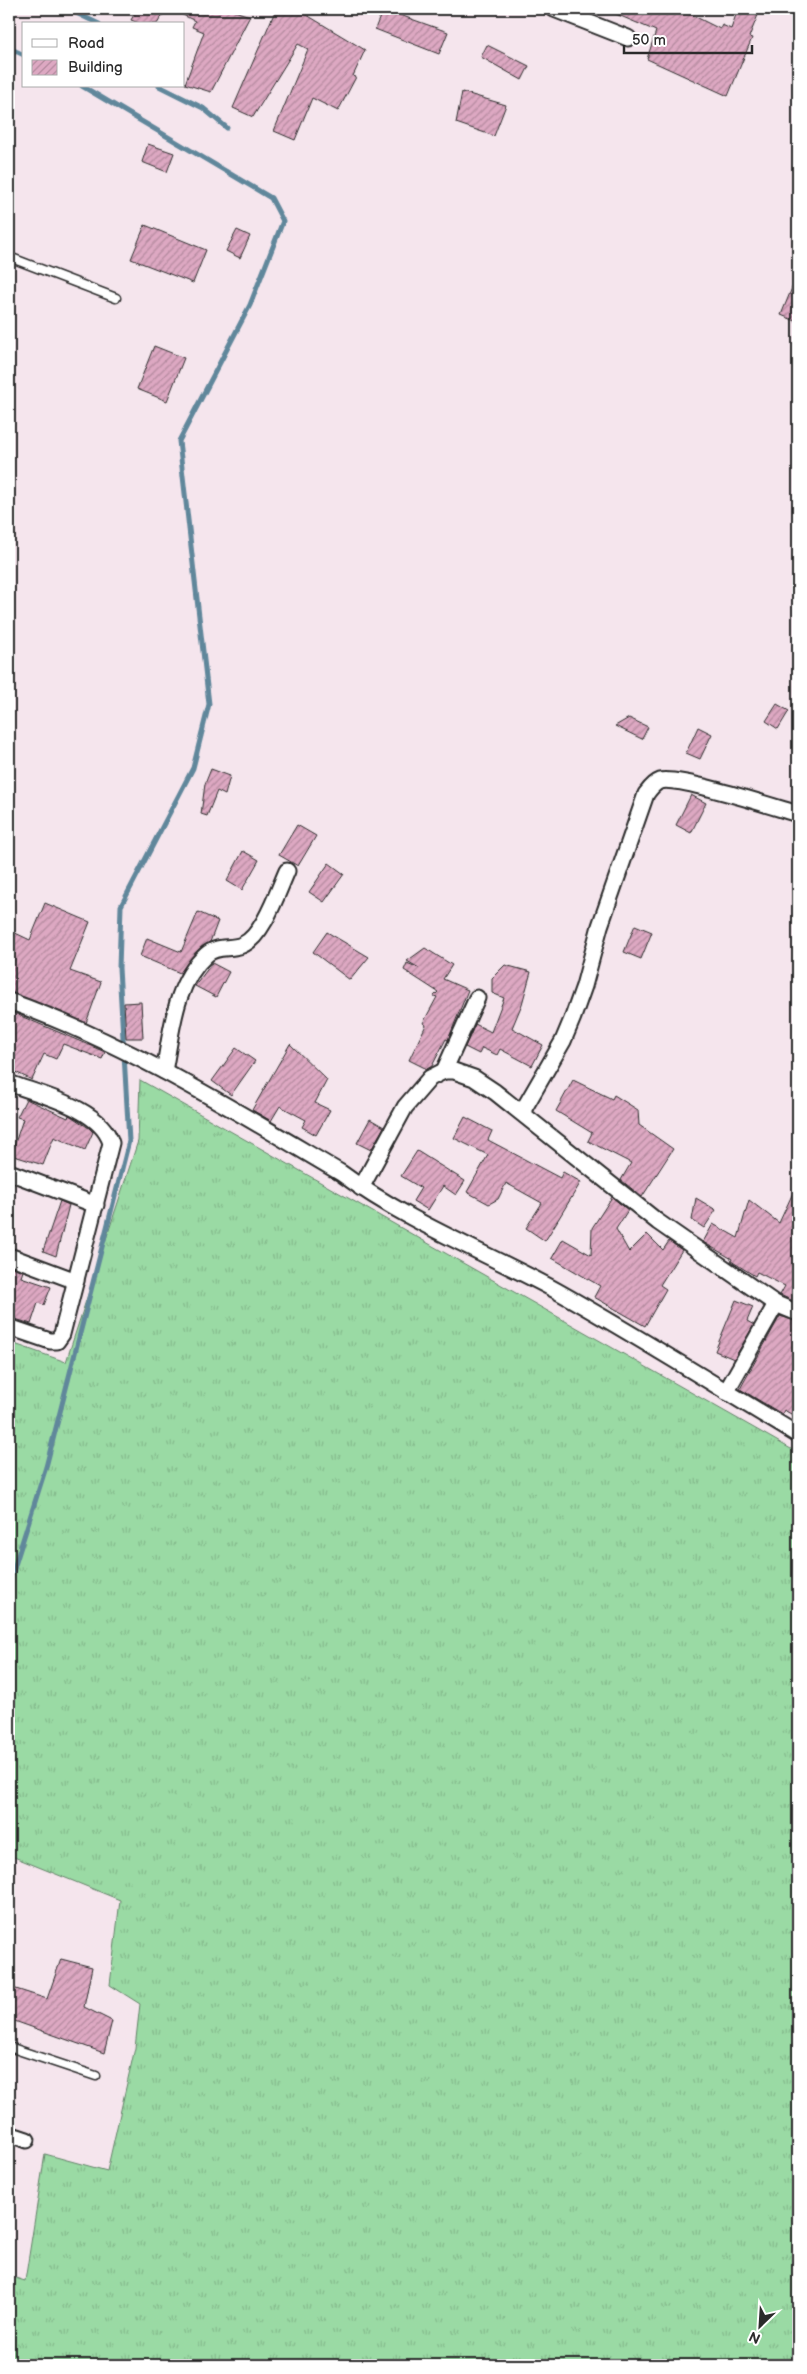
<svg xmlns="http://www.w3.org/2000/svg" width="807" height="2374" viewBox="0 0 807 2374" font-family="'Balsamiq Sans',sans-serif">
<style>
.grass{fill:url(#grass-tufts);stroke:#628268}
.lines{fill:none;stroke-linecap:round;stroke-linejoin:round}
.stream{stroke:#60879b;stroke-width:5}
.building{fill:url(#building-hatch);stroke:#2b2b2b}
.lane-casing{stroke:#2b2b2b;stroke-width:11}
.street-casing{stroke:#2b2b2b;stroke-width:19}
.lane{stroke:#fff;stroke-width:8}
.street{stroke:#fff;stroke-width:15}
</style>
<defs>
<pattern id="grass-tufts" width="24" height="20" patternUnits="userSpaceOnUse" patternTransform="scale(1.25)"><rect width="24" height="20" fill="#9adaa4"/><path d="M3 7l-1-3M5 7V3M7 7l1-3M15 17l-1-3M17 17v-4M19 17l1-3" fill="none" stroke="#85bb8d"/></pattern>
<pattern id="building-hatch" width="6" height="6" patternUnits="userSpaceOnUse" patternTransform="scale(1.25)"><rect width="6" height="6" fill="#dda8c2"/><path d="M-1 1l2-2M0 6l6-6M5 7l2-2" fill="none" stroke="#b3899e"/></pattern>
</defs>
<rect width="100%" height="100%" fill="#f5e5ed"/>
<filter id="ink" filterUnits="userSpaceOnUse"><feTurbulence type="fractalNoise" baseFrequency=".02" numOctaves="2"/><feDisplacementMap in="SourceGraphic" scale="10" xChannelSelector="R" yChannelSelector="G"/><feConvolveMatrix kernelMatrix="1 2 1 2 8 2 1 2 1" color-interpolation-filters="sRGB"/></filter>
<g filter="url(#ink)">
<polygon class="grass" points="140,1080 798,1453 798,2365 9,2365 9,2276 25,2281 45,2154 107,2171 135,2048 140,2004 110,1985 120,1900 9,1855 9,1342 66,1362 138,1141"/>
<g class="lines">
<g class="stream">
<polyline points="68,9 99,24"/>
<polyline points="9,48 24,55"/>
<polyline points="159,86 203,108 227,128"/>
<polyline points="9,1584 46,1467 129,1141 119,968 121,906 193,768 209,704 179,441 250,305 283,221 271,198 82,86"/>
</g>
</g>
<g class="building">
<polygon points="137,9 166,9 157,24 141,24 131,20"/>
<polygon points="171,9 228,9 250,16 211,92 185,84 204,32 192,27 195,21"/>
<polygon points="276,9 297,9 365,50 353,76 356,77 338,111 312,98 295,140 274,131 308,49 298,44 253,117 233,108"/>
<polygon points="383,9 448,32 439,54 375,29"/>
<polygon points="604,9 680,9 720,29 722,25 731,29 738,9 758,15 749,37 752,38 728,96 647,59 656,31"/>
<polygon points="487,45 529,66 522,80 481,57"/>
<polygon points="462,92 506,105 494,136 456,123"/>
<polygon points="148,144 174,153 167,172 142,162"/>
<polygon points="145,225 206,250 193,283 131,259"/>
<polygon points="237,230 250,236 240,258 226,251"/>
<polygon points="798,273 798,322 781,315"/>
<polygon points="154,346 184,358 167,401 137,389"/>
<polygon points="777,704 789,711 778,729 766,721"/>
<polygon points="629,718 648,727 642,739 615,726"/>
<polygon points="698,727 712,734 700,759 686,753"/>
<polygon points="211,769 230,776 225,795 217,791 207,816 201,814 205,784"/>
<polygon points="691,795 706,803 691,833 676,825"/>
<polygon points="297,825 316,836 298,866 279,855"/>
<polygon points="243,851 259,860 242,890 227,881"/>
<polygon points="329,863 344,874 324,902 309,892"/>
<polygon points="45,903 90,922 70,971 101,982 86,1023 9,992 9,930 30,940"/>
<polygon points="198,912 218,921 210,942 199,949 180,973 140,956 147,938 181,952"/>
<polygon points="635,925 652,932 641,959 624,952"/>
<polygon points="327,932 369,957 350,980 313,952"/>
<polygon points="425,948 452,965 443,979 468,990 448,1040 446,1039 432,1066 427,1069 409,1060 426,1025 423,1023 437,997 434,996 438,992 404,970 407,963 419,968 407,961"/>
<polygon points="212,963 229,972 216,997 195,986"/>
<polygon points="505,965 531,972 522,1004 512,1028 543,1045 532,1066 500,1049 497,1055 482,1048 479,1054 465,1047 475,1024 491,1032 504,998 492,993 492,978"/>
<polygon points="141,1002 143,1038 126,1038 124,1003"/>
<polygon points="9,1011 105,1052 102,1059 63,1044 56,1059 44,1054 32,1080 9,1069"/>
<polygon points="290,1044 327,1080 315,1103 330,1110 316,1135 302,1127 306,1120 280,1106 271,1121 252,1110"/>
<polygon points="236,1048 255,1061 231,1095 212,1081"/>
<polygon points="573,1080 612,1099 614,1095 638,1110 639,1125 673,1149 642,1197 621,1180 631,1163 588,1141 592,1133 556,1111"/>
<polygon points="26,1099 68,1118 69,1115 89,1128 93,1132 85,1150 54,1137 43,1165 11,1155 23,1119 17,1117"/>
<polygon points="465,1117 492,1131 488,1140 560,1178 563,1172 581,1182 545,1241 526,1228 542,1203 506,1183 498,1199 489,1204 467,1192 488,1155 454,1138"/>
<polygon points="370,1119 384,1127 371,1150 357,1143"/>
<polygon points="417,1151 465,1181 456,1195 443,1186 428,1210 413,1201 421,1188 401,1176"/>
<polygon points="798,1182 798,1303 780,1295 785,1286 757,1272 755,1276 731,1261 732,1259 703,1242 713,1224 738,1238 749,1200 779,1223"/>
<polygon points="612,1197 628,1210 616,1229 629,1252 647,1234 663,1250 669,1241 682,1250 660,1285 666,1289 645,1326 594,1297 600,1286 552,1258 563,1239 591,1255 592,1228"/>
<polygon points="696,1198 716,1210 704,1228 692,1220"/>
<polygon points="60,1201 69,1205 56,1256 43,1251"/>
<polygon points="9,1266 23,1271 21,1277 51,1287 44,1305 38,1303 31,1324 9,1317"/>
<polygon points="736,1300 753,1307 747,1321 754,1325 734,1359 715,1351"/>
<polygon points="780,1316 798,1322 798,1418 784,1410 782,1414 740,1389"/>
<polygon points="61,1959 92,1967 84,2007 112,2021 104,2053 9,2019 13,1988 47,1999"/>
</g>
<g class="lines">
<g class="lane-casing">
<g id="lane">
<polyline points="9,257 116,298"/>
<polyline points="9,2047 96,2076"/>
</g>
</g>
<g class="street-casing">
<g id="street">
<polyline points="554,9 628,38"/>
<path d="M9 1001C126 1043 234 1110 341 1173 407 1222 485 1252 557 1291 639 1337 718 1387 798 1435"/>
<path d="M164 1071C172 1031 174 984 206 955 216 945 230 950 242 945 263 937 278 891 287 871"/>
<polyline points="444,1071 477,998"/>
<path d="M9 1083C40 1095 101 1108 111 1143L62 1334 57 1341H50L9 1327"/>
<path d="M522 1112 563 1041 573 1017 584 986 600 926 646 794C649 790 654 783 660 781 679 776 774 807 798 814"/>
<polyline points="9,1172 96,1205"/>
<polyline points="361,1188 405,1107 430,1078 444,1071 454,1071 474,1078 495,1092 658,1222 776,1304 726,1392"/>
<polyline points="9,1256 76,1281"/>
<polyline points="776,1304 798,1313"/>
<polyline points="9,2134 27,2140"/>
</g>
</g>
<use href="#lane" class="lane"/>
<use href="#street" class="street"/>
</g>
</g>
<rect width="807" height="2374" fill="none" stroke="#fff" stroke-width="30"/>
<rect x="15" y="15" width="777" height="2344" fill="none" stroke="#2b2b2b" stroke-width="2" filter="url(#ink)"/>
<rect x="22" y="22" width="162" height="65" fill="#ffffff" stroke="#aaaaaa"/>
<rect x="32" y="39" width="25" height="8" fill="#ffffff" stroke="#aaaaaa"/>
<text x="68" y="48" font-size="15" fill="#2b2b2b">Road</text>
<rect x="32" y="60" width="25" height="15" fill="url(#building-hatch)" stroke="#aaaaaa"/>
<text x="68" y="72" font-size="15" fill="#2b2b2b">Building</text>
<g transform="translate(760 2326) rotate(205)" stroke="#ffffff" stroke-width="4" paint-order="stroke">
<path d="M0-4L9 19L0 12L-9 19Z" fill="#2b2b2b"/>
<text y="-8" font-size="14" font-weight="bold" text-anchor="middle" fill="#2b2b2b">N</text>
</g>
<path d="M624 45v8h128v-8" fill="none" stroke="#2b2b2b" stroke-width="2.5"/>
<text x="632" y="45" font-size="15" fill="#2b2b2b" stroke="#ffffff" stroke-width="4" paint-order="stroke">50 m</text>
</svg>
